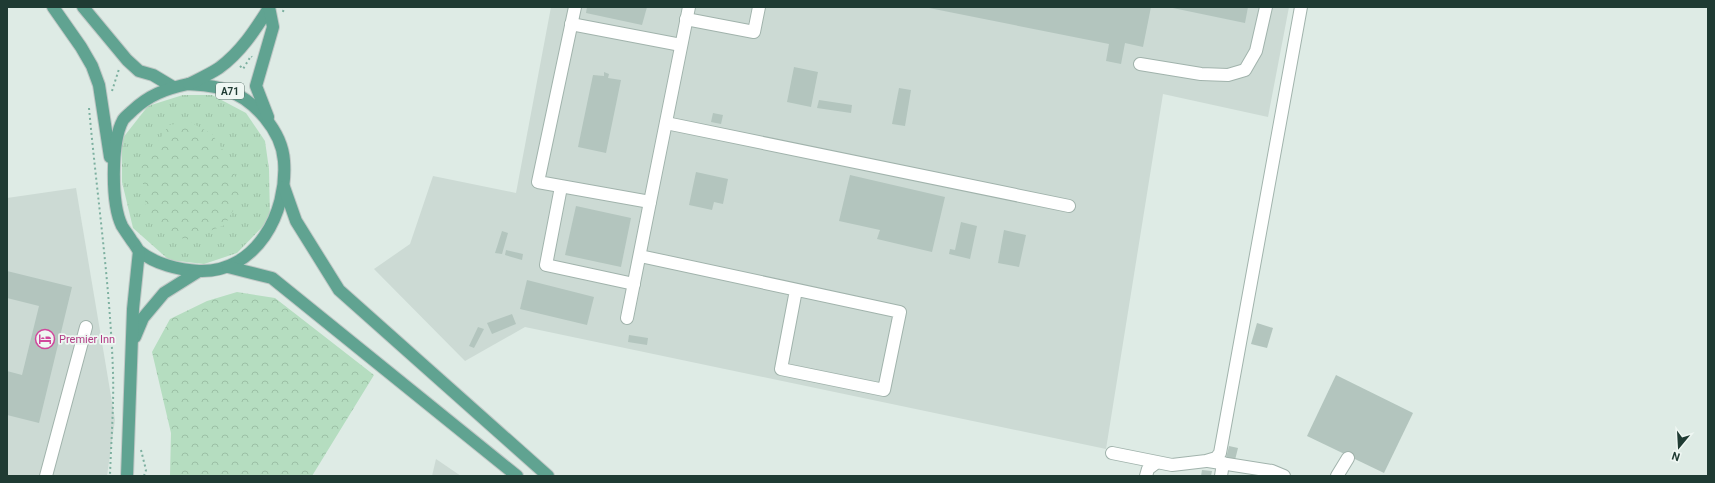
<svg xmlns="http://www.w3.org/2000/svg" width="1715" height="483" viewBox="0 0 1715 483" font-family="Roboto,sans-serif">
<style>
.built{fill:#ccdad4}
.grass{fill:url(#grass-tufts)}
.forest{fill:url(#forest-crowns)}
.building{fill:#b3c5be}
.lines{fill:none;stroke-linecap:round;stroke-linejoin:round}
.minor-casing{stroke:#a1b3ac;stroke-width:14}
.major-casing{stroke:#c0c8c6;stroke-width:14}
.path{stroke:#7db0a0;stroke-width:2;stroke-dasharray:2 3;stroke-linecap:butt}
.minor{stroke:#fff;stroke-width:12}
.major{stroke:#60a391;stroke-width:12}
.labels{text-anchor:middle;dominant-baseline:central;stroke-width:3.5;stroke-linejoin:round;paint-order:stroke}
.shield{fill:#eff7f3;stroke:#5d736d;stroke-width:1}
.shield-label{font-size:10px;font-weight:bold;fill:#1f3b33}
.hotel-label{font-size:11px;fill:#b23c85;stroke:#eff7f3;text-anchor:start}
</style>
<defs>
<pattern id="grass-tufts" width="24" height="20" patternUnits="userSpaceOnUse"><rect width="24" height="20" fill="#b5ddc0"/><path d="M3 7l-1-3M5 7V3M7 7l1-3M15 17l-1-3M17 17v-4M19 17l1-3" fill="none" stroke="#9bbfa5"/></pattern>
<pattern id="forest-crowns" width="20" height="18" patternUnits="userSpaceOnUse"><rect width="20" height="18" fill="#b5ddc0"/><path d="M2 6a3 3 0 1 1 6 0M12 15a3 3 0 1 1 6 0" fill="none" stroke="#9bbfa5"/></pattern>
</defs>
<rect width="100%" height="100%" fill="#deebe5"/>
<g class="built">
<polygon points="551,7 1289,7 1268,117 1163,94 1106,449 525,327 465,361 374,269 410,244 433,176 516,193"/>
<polygon points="76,188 115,420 107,476 7,476 7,198"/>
<polygon points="436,459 461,476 432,476"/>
</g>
<polygon class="grass" points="183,95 212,95 246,113 265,141 269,169 270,219 237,253 204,264 169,260 133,228 122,182 122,139 148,106"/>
<g class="forest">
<polygon points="190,122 212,134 231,162 241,196 225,225 186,240 162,229 146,208 141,168 169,125"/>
<polygon points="237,292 275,298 374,375 312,476 170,476 171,433 152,352 170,319 207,301"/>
</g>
<g class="building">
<polygon points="587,7 647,7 642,25 586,13"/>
<polygon points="924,7 1151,7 1143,47 1125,43 1121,64 1106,61 1109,44"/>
<polygon points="1168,7 1248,7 1245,23"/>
<polygon points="794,67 818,72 811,107 787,102"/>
<polygon points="604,72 609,74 608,78 621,80 606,153 578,147 593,75 604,76"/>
<polygon points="899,88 911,90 905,126 892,124"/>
<polygon points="819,100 852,105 851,113 817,108"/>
<polygon points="713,113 723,115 721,124 711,122"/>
<polygon points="696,172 728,179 723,204 714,202 712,210 689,205"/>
<polygon points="850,175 945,197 932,252 877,239 880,230 839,221"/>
<polygon points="576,206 631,218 621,267 565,255"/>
<polygon points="961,222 977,226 970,259 949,254 950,249 955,250"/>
<polygon points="1004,230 1026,235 1019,267 998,263"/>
<polygon points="502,231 508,233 502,254 495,253"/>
<polygon points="506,250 523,254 522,260 505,255"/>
<polygon points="7,271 72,287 39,423 7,415 7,371 22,375 39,306 7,298"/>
<polygon points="527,280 594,297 587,325 520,309"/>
<polygon points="512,314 516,324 492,334 487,323"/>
<polygon points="1257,323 1273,328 1267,348 1251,344"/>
<polygon points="478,327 484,329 474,348 469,346"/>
<polygon points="629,335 648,338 647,345 628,342"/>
<polygon points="1336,375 1413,413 1384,473 1307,436"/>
<polygon points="1229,446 1238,448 1235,460 1226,458"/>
<polygon points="1202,470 1212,471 1211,476 1201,476"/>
</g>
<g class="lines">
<g class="minor-casing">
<g id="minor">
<polyline points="575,7 538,182 650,202 689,7"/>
<polyline points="686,19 754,32 759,7"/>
<polyline points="571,24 681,45"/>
<polyline points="1140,64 1201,74 1228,75 1245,70 1256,51 1266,7"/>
<polyline points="666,123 1069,206"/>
<polyline points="561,187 546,265 634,284"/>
<polyline points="640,256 900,312 884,390 781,369 796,290"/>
<polyline points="627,318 650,202"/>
<polyline points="1112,453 1172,465 1206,461 1216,458 1220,453 1301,7"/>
<polyline points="1208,461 1272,471 1284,476"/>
<polyline points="46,476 86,327"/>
<polyline points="1146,476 1148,469 1156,463"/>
<polyline points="1221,476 1223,463"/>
<polyline points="1337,476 1348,458"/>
</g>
</g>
<g class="major-casing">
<g id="major">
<polyline points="53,7 81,47 92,66 99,85 110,157"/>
<polyline points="83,7 127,60 139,71 153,75 173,87"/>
<path d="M188 84C201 85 214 85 226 90 254 99 282 131 284 161 288 213 256 273 199 271 179 270 155 264 139 251 137 249 135 244 132 241 129 236 125 231 122 226 111 204 111 142 123 120 125 117 129 114 132 111 149 95 165 89 188 84Z"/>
<path d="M189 84C199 79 210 74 219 68 241 52 255 30 269 8"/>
<polyline points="268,117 256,86 273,27 269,7"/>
<polyline points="284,187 296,221 339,290 548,476"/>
<polyline points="228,267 272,278 517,476"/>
<polyline points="135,337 143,318 164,293 199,271"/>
<polyline points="127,476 133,309 139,251"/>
</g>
</g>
<g class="path">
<polyline points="283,12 284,7"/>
<polyline points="240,66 243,69 251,56 252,57"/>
<polyline points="112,91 119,69"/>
<path d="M89 108C97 196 110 284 113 372 114 407 111 442 110 476"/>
<polyline points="141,450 146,470 144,476"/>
</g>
<use href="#minor" class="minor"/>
<use href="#major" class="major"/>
</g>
<defs>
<g id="hotel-ring" transform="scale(1)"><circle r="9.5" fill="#eff7f3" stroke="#d1479c" stroke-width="1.5"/><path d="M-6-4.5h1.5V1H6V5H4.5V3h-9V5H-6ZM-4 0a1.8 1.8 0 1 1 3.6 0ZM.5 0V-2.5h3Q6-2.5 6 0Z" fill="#d1479c"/></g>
</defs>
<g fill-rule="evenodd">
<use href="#hotel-ring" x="45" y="339"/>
</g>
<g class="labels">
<rect class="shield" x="216" y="83" width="28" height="16" rx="3"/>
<g class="shield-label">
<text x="230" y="91">A71</text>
</g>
<g class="hotel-label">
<text x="59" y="339">Premier Inn</text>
</g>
</g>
<rect width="1715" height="483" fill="none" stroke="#1f3b33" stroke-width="16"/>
<g transform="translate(1679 447) rotate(198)" stroke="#eff7f3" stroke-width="3" paint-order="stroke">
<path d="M0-3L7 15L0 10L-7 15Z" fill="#1f3b33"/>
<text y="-6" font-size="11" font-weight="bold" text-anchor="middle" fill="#1f3b33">N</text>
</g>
</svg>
